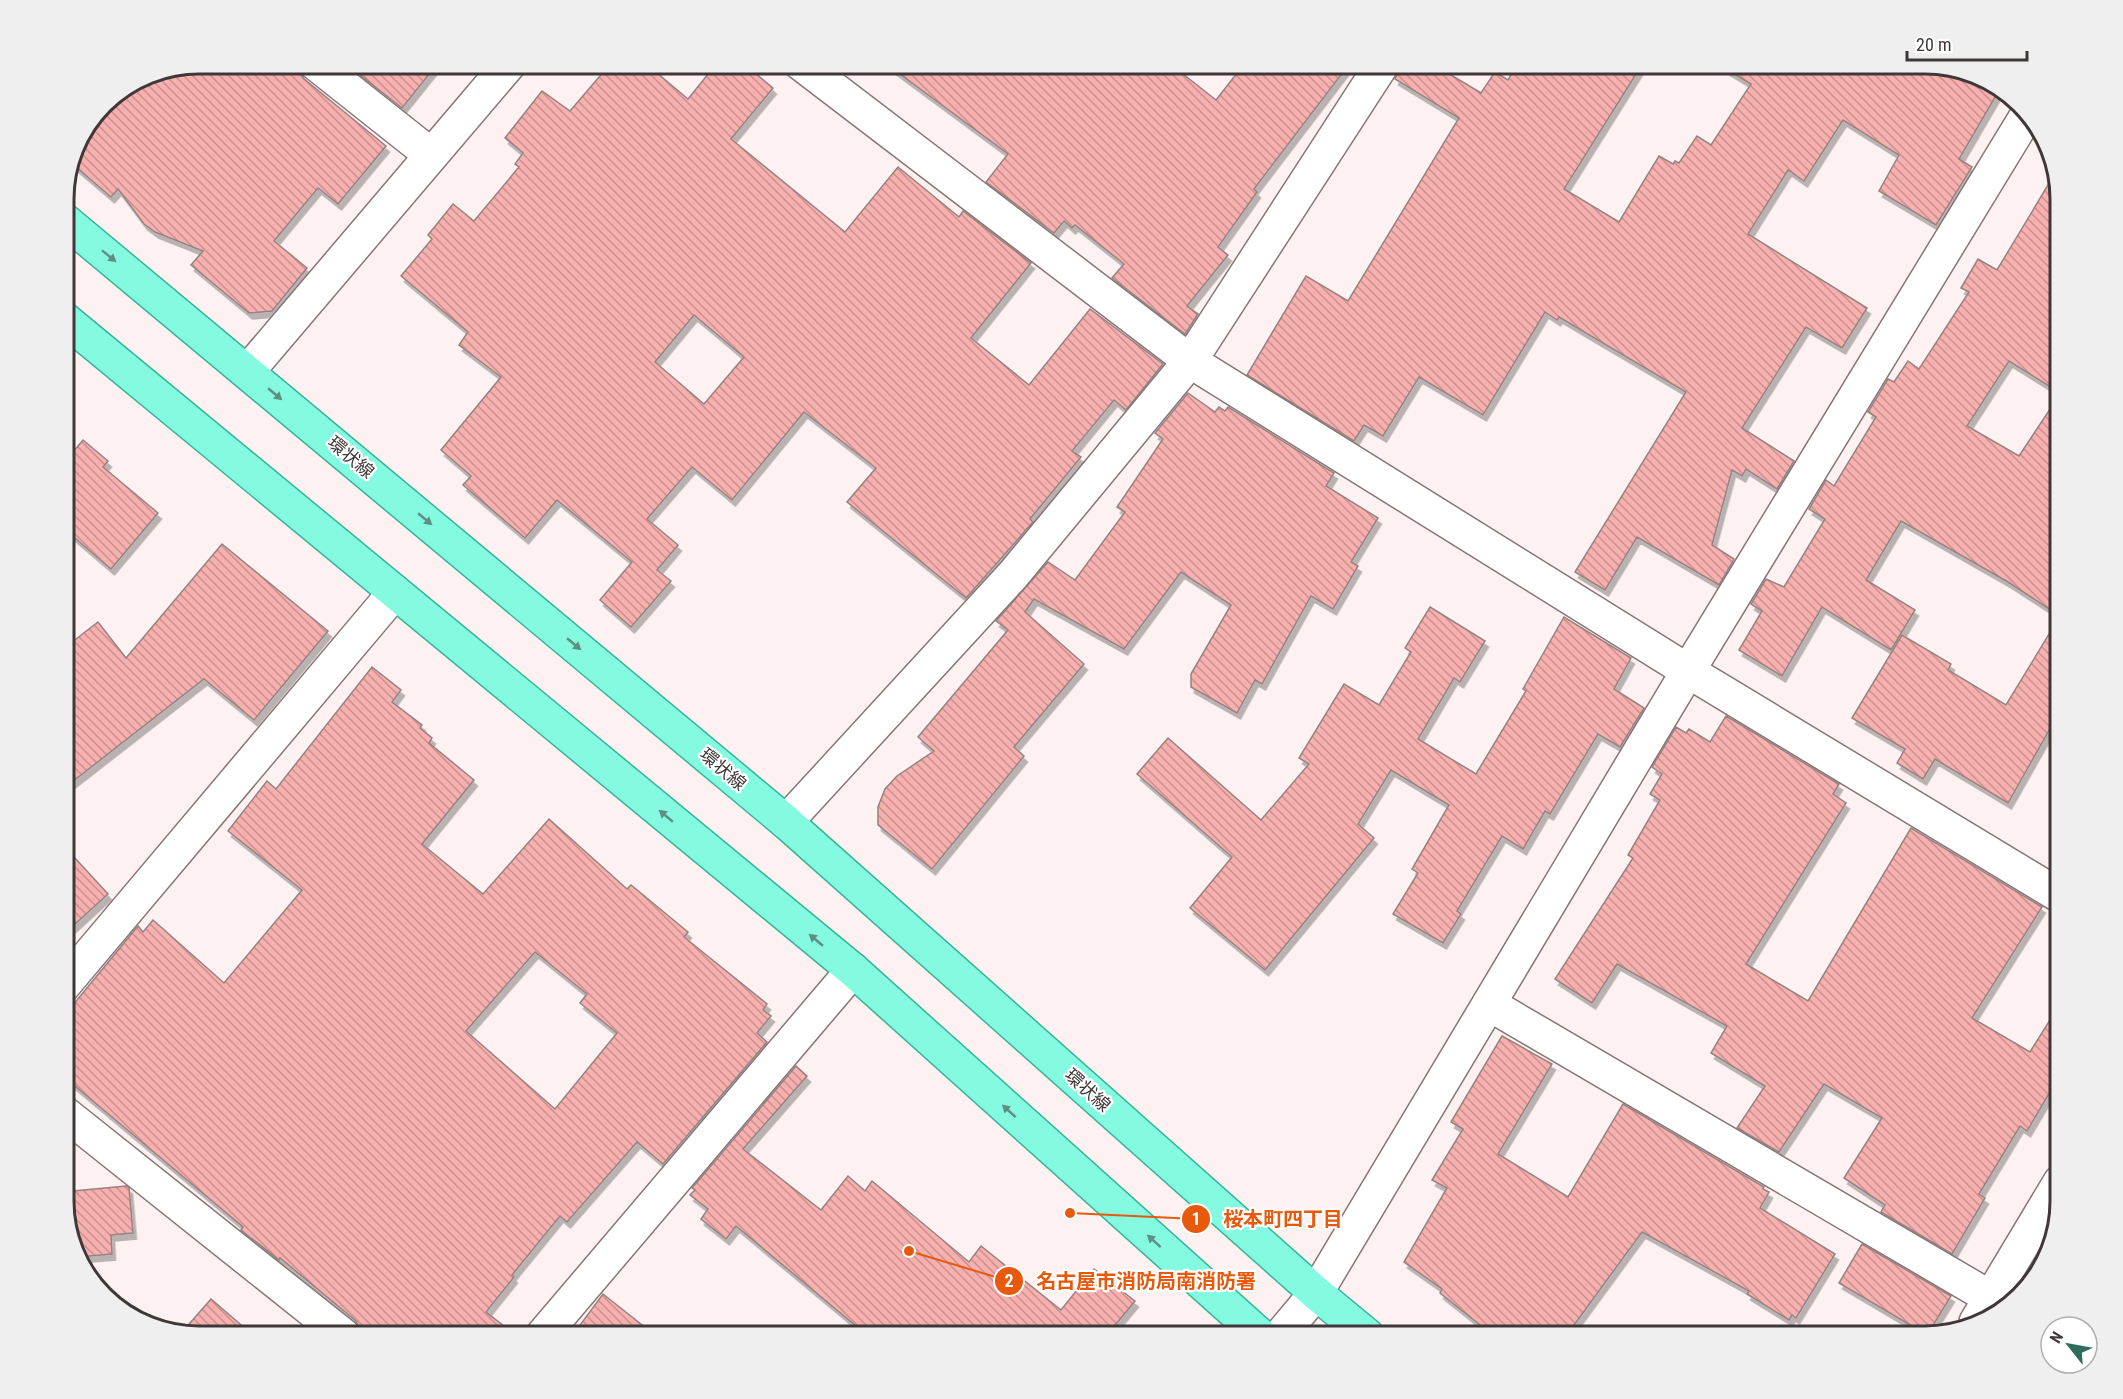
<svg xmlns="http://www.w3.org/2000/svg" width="2123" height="1399" viewBox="0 0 2123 1399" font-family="'Roboto Condensed','Noto Sans JP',sans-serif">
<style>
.building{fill:url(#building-back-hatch);stroke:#948382;stroke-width:1.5;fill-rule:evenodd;filter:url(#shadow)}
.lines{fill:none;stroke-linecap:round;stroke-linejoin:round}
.minor-casing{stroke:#887676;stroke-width:36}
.major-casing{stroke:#37b498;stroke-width:36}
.minor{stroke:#fff;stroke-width:33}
.major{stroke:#84fae0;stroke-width:33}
.oneway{fill:#5f8f84}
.labels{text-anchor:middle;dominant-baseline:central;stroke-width:4.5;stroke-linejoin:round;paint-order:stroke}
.street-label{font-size:18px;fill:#403838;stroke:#fff}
.rim{fill:none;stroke:#403838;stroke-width:3}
.leader{fill:none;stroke:#e8590c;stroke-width:2}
.callout-dot{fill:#e8590c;stroke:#fff;stroke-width:2}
.mark-label{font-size:18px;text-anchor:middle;font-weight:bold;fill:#fff}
.callout-label{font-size:20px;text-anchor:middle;font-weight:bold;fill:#e8590c;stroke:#fff;stroke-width:4.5;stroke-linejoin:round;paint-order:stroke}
</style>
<defs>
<pattern id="building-back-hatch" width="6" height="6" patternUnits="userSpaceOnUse" patternTransform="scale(1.5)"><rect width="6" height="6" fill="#f8b0af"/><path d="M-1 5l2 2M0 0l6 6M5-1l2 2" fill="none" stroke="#ca908f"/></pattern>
<filter id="shadow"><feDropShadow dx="3.5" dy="6" stdDeviation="0" flood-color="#0004"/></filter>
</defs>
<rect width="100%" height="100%" fill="#fdf1f1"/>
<g class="building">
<polygon points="199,63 297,63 303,78 386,146 338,204 318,188 274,241 307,268 272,311 249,313 191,265 203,251 155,232 144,224 118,189 111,197 70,162 73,146 103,103 147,73"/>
<polygon points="345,63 438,63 402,108"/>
<path d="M611 63H645L688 99 717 63H743L773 88 731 139 845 232 898 167 959 217 963 211 1031 263 971 338 1029 385 1090 309 1163 364 1126 410 1114 400 1072 451 1081 457 1030 519 1033 522 966 598 847 502 876 468 804 412 732 500 692 467 647 519 678 545 657 570 671 581 631 627 600 600 632 562 557 500 525 538 463 485 471 476 441 450 501 377 459 345 468 332 401 276 432 239 428 235 453 204 474 221 519 167 515 164 523 153 505 138 542 91 570 111ZM694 315 744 357 704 404 655 362Z"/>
<polygon points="885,63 1169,63 1216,100 1245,63 1350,63 1254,189 1257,192 1218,247 1228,255 1187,306 1198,314 1185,334 1112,278 1124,264 1075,225 1072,228 1064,221 1054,233 986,182 1008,154"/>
<polygon points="1402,63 1431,63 1481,93 1495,72 1508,80 1518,63 1643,63 1564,189 1619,222 1659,156 1673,164 1675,161 1679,163 1697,136 1711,145 1751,84 1716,63 1924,63 2001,87 1959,159 1972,167 1936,225 1879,191 1899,155 1843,120 1804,181 1788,170 1748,234 1867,308 1842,348 1806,327 1742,428 1794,461 1777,489 1746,469 1742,476 1732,470 1712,545 1734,559 1719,585 1637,537 1605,590 1575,572 1686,392 1559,317 1557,320 1545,312 1483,415 1419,377 1383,436 1364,425 1354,441 1247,375 1306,276 1348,301 1459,118 1395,79"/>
<polygon points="2054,175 2060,198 2060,393 2009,361 1967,426 2019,456 2060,394 2060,711 2008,803 1935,759 1923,779 1897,763 1905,749 1852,718 1902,635 1951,664 1948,670 2006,705 2060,616 2008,582 1901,521 1866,580 1915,610 1891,650 1822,607 1782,676 1739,650 1762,611 1751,604 1766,579 1784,587 1825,519 1809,509 1826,480 1834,486 1876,417 1868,412 1888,379 1894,382 1908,361 1919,369 1969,292 1961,288 1978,259 1997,270"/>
<polygon points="1188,393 1215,412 1219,407 1225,411 1228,407 1334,473 1326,486 1378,518 1351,562 1358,566 1333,609 1311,596 1262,684 1255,680 1237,713 1191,687 1191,674 1231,605 1181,572 1124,649 1034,599 1025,612 1084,664 1014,747 1024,756 932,869 878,825 878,807 885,789 897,776 934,751 918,737 1008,630 996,621 1048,562 1075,580 1125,512 1117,507 1163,439 1155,433"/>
<polygon points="83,440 108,461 103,467 158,513 111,569 63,528 63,464"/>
<polygon points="222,544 328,631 254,720 204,679 63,789 63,649 98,622 126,658"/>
<polygon points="1430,607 1485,641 1460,682 1454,678 1418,739 1476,774 1526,691 1523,689 1564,617 1631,658 1614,689 1644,708 1620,747 1598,734 1550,814 1545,811 1523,849 1502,836 1457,911 1461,914 1443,943 1393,914 1418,873 1412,869 1449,805 1391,770 1358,824 1374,838 1265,970 1190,908 1232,857 1137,774 1168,738 1261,820 1309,764 1299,758 1344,684 1379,705 1411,652 1405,648"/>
<path d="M372 667 401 690 392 702 422 725 420 728 432 738 429 743 474 780 422 844 483 894 549 819 627 889 631 885 688 932 684 937 767 1004 763 1010 771 1016 757 1033 767 1042 663 1164 637 1142 567 1222 560 1216 512 1275 514 1277 486 1312 517 1336H363L356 1321 280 1258 279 1260 241 1230 243 1227 63 1076V1017L138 926 143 932 153 920 224 983 302 890 228 831 267 781 276 789ZM535 952 587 994 580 1003 617 1033 555 1109 466 1031Z"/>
<polygon points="1726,716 1839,784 1833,794 1846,803 1746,964 1808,1001 1911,828 2042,907 1972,1018 2030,1052 2060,1004 2060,1075 2027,1131 2020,1126 1979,1194 1985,1198 1952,1254 1881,1212 1885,1205 1844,1178 1882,1118 1824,1084 1779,1152 1737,1128 1765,1086 1711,1053 1727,1026 1617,964 1592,1003 1555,979 1633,858 1628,855 1660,800 1650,794 1662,774 1652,767 1676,727 1686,733 1689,729 1710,742"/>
<polygon points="63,845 108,894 63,935"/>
<polygon points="1502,1036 1552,1064 1498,1154 1568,1197 1623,1104 1764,1187 1763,1189 1769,1192 1760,1208 1835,1254 1796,1318 1792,1315 1789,1320 1747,1294 1749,1291 1642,1232 1566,1336 1494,1336 1440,1293 1442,1289 1404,1262 1447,1188 1432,1180 1463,1129 1451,1122"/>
<polygon points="796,1066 807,1076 743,1149 821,1210 848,1176 865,1191 872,1181 969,1262 981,1246 1061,1310 1094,1269 1135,1301 1106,1336 868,1336 736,1226 726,1239 701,1219 708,1209 690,1195 695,1190 692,1188"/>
<polygon points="126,1186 129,1188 133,1233 111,1235 112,1254 78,1257 63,1209 63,1192"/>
<polygon points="1862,1244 1951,1296 1927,1335 1839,1283"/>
<polygon points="603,1294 656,1336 572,1336"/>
<polygon points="211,1299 254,1336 199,1336 183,1331"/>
</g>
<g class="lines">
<g class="minor-casing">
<g id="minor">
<polyline points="315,63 431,155"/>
<polyline points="800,63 1190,361 1688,671 2060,896"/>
<polyline points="248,371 510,63"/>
<polyline points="786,822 1013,575 1190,361 1383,63"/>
<polyline points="63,986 395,592"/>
<polyline points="1489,1004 1991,1298"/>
<polyline points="63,1112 344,1336"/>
<polyline points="1976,1322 2060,1182"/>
<polyline points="542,1336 853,970"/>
<polyline points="1280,1336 1316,1293 1688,671 2027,115"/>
</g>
</g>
<g class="major-casing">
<g id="major">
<polyline points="63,219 786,822 1316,1293 1368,1336"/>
<polyline points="63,318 853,970 1261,1336"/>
</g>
</g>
<use href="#minor" class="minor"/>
<use href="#major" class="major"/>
</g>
<defs><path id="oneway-solid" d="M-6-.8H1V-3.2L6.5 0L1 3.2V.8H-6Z" transform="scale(1.5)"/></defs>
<g class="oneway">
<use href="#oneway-solid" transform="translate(109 256) rotate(39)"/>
<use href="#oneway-solid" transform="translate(275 394) rotate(40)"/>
<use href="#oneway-solid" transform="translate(425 519) rotate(40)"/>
<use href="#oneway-solid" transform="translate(574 644) rotate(40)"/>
<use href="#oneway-solid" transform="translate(666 816) rotate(-140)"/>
<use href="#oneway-solid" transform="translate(816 940) rotate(-140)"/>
<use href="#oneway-solid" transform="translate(1009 1111) rotate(-138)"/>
<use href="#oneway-solid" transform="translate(1154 1241) rotate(-138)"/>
</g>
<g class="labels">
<g class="street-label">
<text transform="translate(351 457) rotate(40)">環状線</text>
<text transform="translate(723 769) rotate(40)">環状線</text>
<text transform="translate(1088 1090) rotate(42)">環状線</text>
</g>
</g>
<path d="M0 0H2123V1399H0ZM199 74H1925A125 125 0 0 1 2050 199V1201A125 125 0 0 1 1925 1326H199A125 125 0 0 1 74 1201V199A125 125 0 0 1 199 74Z" fill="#f0efef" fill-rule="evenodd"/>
<path class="rim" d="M199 74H1925A125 125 0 0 1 2050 199V1201A125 125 0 0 1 1925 1326H199A125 125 0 0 1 74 1201V199A125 125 0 0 1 199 74Z"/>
<path class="leader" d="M1070 1213L1196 1219M909 1251L1009 1281"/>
<g class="callout-dot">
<circle cx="1070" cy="1213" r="6"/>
<circle cx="909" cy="1251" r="6"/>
<circle cx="1196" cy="1219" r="15"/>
<circle cx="1009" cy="1281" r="15"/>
</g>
<g class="mark-label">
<text x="1196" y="1225">1</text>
<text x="1009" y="1287">2</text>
</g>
<g class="callout-label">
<text x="1283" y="1226">桜本町四丁目</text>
<text x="1146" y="1288">名古屋市消防局南消防署</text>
</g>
<g transform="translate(2069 1345) rotate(301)"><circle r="28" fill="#ffffff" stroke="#b3afaf" stroke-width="1.5"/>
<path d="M0-4.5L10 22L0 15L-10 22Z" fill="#2c6d5c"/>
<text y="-9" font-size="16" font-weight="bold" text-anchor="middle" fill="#403838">N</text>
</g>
<path d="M1907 51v9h120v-9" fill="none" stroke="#403838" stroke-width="3"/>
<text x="1916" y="51" font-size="18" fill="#403838" stroke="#ffffff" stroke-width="4.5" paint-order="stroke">20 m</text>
</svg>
